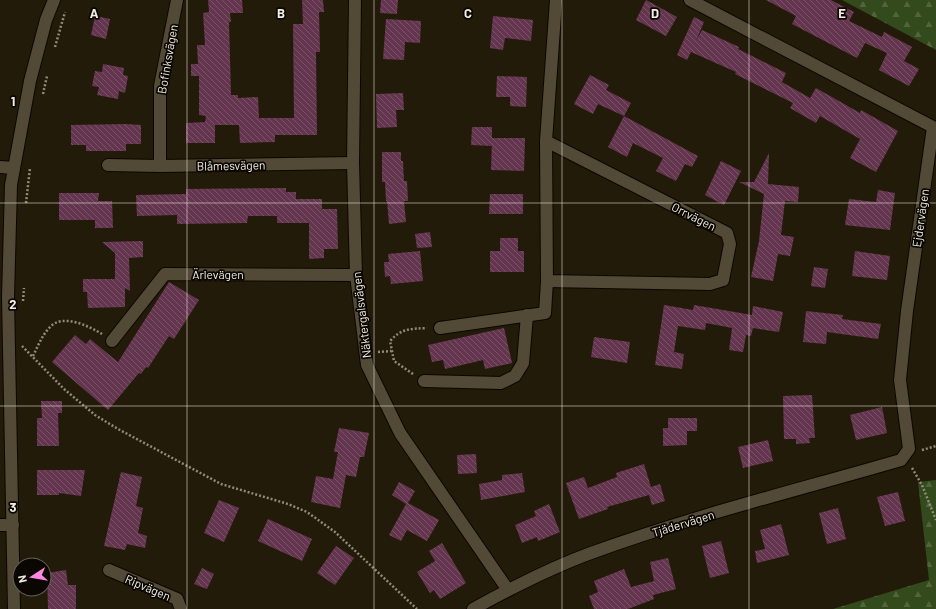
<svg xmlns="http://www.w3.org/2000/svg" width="936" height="609" viewBox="0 0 936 609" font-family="Barlow,sans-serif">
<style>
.forest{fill:url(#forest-firs)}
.building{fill:url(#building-back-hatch)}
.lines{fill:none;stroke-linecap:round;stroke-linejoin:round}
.minor-casing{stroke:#0c0600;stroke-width:14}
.path{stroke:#928b7c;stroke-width:2.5;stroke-dasharray:2 2;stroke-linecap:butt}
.minor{stroke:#524936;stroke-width:12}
.grid{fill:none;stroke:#f2ece1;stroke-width:1;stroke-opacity:0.55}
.labels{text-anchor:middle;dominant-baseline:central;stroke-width:3.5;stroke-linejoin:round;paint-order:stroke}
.street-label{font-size:12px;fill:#f2ece1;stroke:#0a0702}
.grid-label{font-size:13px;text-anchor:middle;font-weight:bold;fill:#f2ece1;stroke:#0a0702;stroke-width:3.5;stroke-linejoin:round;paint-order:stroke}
</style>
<defs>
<pattern id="forest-firs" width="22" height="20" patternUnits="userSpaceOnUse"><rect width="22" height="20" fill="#334a1c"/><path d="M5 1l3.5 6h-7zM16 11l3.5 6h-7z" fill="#51643d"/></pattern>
<pattern id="building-back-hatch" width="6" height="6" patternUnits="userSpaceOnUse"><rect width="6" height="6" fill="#64354e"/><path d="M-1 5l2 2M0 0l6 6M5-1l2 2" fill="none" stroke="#7b5267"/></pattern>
</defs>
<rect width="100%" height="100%" fill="#231b09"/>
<g class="forest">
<polygon points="842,0 936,0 936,50"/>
<polygon points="936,480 936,609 833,609 929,580 918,482"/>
</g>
<g class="building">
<polygon points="208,0 242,0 243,13 230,13 231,22 229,22 231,95 238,95 238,98 258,97 259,118 294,118 293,24 303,24 302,0 323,0 324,12 319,12 320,52 316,52 317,135 275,135 275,142 240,143 239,125 215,125 215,143 186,143 186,123 205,122 206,116 199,115 199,76 191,76 191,64 198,64 197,45 205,45 203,13 209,12"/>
<polygon points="381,0 398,0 397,14 380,13"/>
<polygon points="646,0 677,17 666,36 636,20"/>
<polygon points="766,0 831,0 854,12 849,21 882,37 884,32 912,47 904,61 919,69 909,86 879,70 887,53 865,43 857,58 792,24 796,16"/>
<polygon points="95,16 110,19 106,39 91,35"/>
<polygon points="493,16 533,20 531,41 505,38 503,50 490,48"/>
<polygon points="694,17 704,22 696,41 702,30 739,47 738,49 786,73 782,82 810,98 816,88 860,113 861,110 898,131 876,172 850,158 860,139 820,116 816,123 790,108 793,103 735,74 736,72 691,52 687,60 677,55"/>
<polygon points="386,19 421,21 420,43 405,42 404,60 383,59"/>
<polygon points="103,64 124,68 123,75 128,76 125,93 119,91 118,99 97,95 99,87 92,86 95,71 102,72"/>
<polygon points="590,75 609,85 606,90 631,103 624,116 598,104 593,114 574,104"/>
<polygon points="497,76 527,77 526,107 510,106 510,97 496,97"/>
<polygon points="403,93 404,110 396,110 397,127 377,128 376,94"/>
<polygon points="624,116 698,156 692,167 685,164 676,181 656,171 663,158 633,143 627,157 608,147"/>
<polygon points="126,124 141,125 141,144 126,144 126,151 86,151 86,145 71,145 71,125"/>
<polygon points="472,127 492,127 492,146 471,145"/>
<polygon points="492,138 525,138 524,171 491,170"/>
<polygon points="382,152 401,152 401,161 403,161 404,181 407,181 408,201 404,201 406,222 389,224 387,201 386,201 385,182 382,182"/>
<polygon points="769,153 768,184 799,187 798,202 785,201 781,235 794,237 790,256 778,254 773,281 751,277 759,241 764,194 739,182 754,182"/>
<polygon points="721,161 741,171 724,205 705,195"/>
<polygon points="286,188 286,192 296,192 296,199 322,199 322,209 337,209 338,249 324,249 324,258 309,259 309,223 277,223 277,216 248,216 247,223 177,224 177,215 137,216 136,195 186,194 186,189"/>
<polygon points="878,190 895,193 890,230 845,225 849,199 876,202"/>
<polygon points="59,193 99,193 98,201 112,201 113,228 95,228 95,220 59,220"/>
<polygon points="490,194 523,194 523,214 489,214"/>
<polygon points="430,232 432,247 417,248 415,234"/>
<polygon points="500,238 518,238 518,251 524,251 524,272 490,272 490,251 500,251"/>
<polygon points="143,241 143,257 129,258 130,291 125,288 125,307 88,308 87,292 83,292 83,279 115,279 115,253 102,242"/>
<polygon points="420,251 423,281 391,284 390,276 385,277 384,262 389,262 388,254"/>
<polygon points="855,251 890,256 887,280 852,276"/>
<polygon points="814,267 828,269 825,288 811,286"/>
<polygon points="169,282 199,300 174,339 169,336 148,368 146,367 141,374 139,373 108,410 52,362 75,335 86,344 90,339 118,362"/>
<polygon points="664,305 693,310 694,305 752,315 753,306 783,312 779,332 753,328 751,336 746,335 743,352 729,350 732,328 706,323 705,330 678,326 674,352 684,354 682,369 655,365"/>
<polygon points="806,311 843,315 842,319 881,324 878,339 827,332 826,344 803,342"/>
<polygon points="504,328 512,363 485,369 483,360 445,369 443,360 432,362 428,345"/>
<polygon points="594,337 630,342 627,363 591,357"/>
<polygon points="812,395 815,438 809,438 810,443 796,444 796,439 784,439 783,396"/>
<polygon points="41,401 62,401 62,413 58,413 59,446 37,446 37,418 42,418"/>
<polygon points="882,407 887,433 856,440 850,415"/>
<polygon points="668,418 697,418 697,431 687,431 687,445 663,446 663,428 668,428"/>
<polygon points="339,428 369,433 364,457 360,457 356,477 346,475 340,508 311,502 316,476 333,479 338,452 334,452"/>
<polygon points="768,440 773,461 743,468 738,447"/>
<polygon points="476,454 477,473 458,474 457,455"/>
<polygon points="644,464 651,487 660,484 665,501 652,505 649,495 607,507 608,509 579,519 566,483 584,477 588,488 617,477 616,473"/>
<polygon points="37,470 85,470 81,496 59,493 59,495 37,495"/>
<polygon points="121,472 142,477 136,506 143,508 138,533 147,536 145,548 127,544 125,550 104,546"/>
<polygon points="522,473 525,492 481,500 479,484 502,480 502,475"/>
<polygon points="399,482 415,491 408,503 439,520 427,541 407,530 401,541 389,535 406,504 392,495"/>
<polygon points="898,492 905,521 885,526 877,497"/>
<polygon points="219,500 239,508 224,542 204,533"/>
<polygon points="549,504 560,532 538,541 537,537 522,543 515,525 536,516 534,511"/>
<polygon points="838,508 846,539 827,544 819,513"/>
<polygon points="268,519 312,539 302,561 258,541"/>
<polygon points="781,524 789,555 757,563 755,551 765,549 760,530"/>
<polygon points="721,541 729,573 710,578 702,546"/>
<polygon points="442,543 466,583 440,599 434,590 430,593 417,572 435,561 429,551"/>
<polygon points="336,546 354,558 335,585 317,573"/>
<polygon points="668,558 676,589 653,595 654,599 628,609 594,609 589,596 598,592 594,581 624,569 631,587 654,581 650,562"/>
<polygon points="202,568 214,574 207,589 194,584"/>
<polygon points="66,570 68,585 76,585 76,609 48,609 47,573"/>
</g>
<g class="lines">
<g class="minor-casing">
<g id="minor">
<polyline points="355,0 353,163 356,275 367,365 400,433 508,590"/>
<polyline points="546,141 727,233 730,244 723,280 710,284 547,281 546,141 556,0"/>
<polyline points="108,165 160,166 353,163"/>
<polyline points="160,166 160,86 177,0"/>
<polyline points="0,167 14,168"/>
<polyline points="440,328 545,313 547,281"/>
<polyline points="112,341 165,274 356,275"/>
<polyline points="424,381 501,383 515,376 523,363 527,315"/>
<polyline points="0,525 13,525"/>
<polyline points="109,570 177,599 181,609"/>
<polyline points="14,609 8,297 11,185 30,81 46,20 54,0"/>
<path d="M473 609C511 588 550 568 591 553 692 516 798 490 901 460L909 449 900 380 907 311 933 127 690 0"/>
</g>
</g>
<g class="path">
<polyline points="55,47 65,12"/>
<polyline points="43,94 47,76"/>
<polyline points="26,203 30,168"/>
<polyline points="23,301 24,288"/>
<polyline points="22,346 64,389 95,415 118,429 221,484 288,504 307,512 335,532 417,609"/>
<polyline points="378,352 391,351"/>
<path d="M33 356C38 346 42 335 51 326 64 314 89 326 102 334"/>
<path d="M413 374 394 361 390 341C402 328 410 329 427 328"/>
<polyline points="922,450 936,446"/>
<polyline points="912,468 922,485 936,520"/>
</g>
<use href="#minor" class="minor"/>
</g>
<path class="grid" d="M187 0V609M374 0V609M562 0V609M749 0V609M0 203H936M0 406H936"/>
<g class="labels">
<g class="street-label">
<text transform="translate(167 59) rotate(-80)">Bofinksvägen</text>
<text transform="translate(231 165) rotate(-1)">Blåmesvägen</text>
<text transform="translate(694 216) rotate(27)">Orrvägen</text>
<text transform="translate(920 218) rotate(-82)">Ejdervägen</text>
<text x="218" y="274">Ärlevägen</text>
<text transform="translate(361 315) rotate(-97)">Näktergalsvägen</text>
<text transform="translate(683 523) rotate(-17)">Tjädervägen</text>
<text transform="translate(148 587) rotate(23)">Ripvägen</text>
</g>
</g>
<g class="grid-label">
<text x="94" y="18">A</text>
<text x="281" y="18">B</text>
<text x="468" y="18">C</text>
<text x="655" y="18">D</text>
<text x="842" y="18">E</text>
<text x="13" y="106">1</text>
<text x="13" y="309">2</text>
<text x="13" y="512">3</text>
</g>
<g transform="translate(32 577) rotate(258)"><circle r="19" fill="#0a0702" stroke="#67635b"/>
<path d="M0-3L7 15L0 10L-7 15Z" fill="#fe86e1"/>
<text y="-6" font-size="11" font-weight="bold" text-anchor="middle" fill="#f2ece1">N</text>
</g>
</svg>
